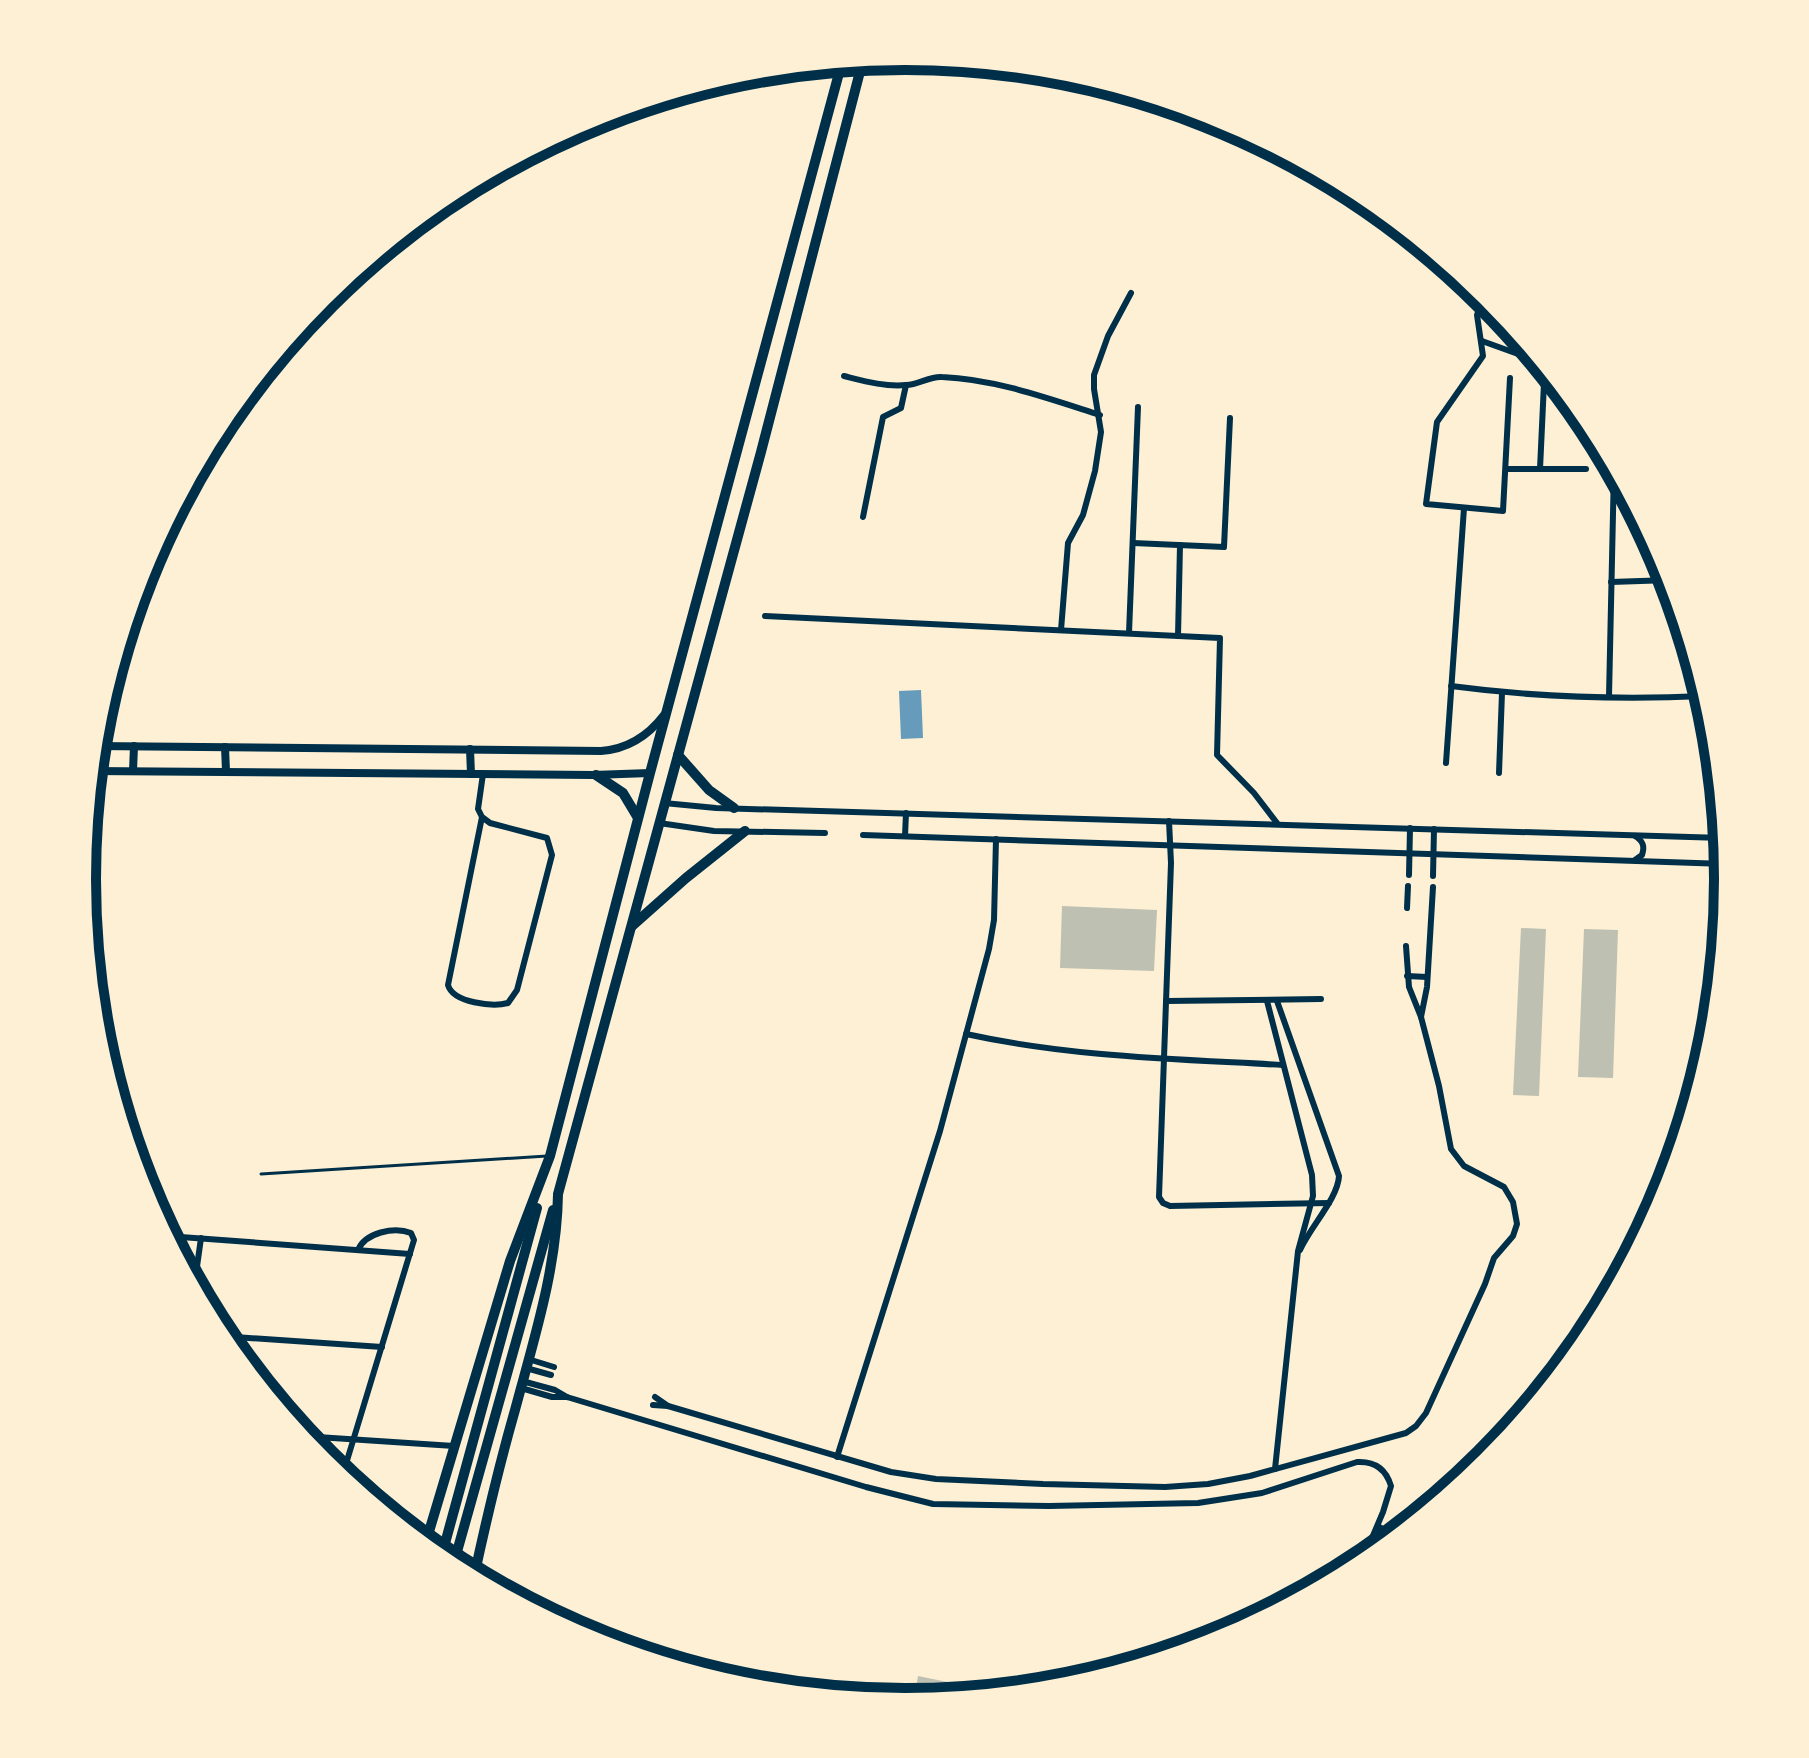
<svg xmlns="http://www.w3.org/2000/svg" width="1809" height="1758" viewBox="0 0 1809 1758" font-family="Jost,sans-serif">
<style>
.water{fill:#669bbc}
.building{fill:#bec0b2}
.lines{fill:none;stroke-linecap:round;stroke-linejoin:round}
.service{stroke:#003049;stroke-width:3}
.minor{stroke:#003049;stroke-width:6}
.tertiary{stroke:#003049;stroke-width:8}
.primary{stroke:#003049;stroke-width:10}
.rim{fill:none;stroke:#003049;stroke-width:10}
</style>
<rect width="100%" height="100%" fill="#fdf0d5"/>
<polygon class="water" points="921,690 923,738 901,739 899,691"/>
<g class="building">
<polygon points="1062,906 1157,910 1154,971 1060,968"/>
<polygon points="1521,928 1546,929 1539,1096 1513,1095"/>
<polygon points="1584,929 1618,930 1613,1078 1578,1077"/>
<polygon points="918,1676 982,1689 983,1686 987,1687 985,1679 1034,1689 914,1701"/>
</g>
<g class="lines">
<polyline class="service" points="261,1174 547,1156"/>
<g class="minor">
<polyline points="1484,295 1477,315 1483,356 1437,422 1426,504 1503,511 1510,378"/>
<polyline points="1482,341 1540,362"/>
<path d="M844 376C864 381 885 387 906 385 919 385 929 376 942 377 995 379 1050 399 1100 415"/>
<polyline points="1507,469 1586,469"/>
<polyline points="1540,469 1544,383"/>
<polyline points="863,517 883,417 901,408 906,385"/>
<polyline points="1133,543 1224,547 1230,418"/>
<polyline points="1611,582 1670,580"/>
<polyline points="765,616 1220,638 1217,755 1254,793 1277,823"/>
<polyline points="1061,630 1068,543 1083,515 1095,471 1101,432 1094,389 1094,375 1108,336 1131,293"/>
<polyline points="1129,633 1138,407"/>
<polyline points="1178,636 1180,545"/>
<path d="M1451 686C1534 697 1621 700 1705 696"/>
<polyline points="1609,696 1614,468"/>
<polyline points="1446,763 1464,508"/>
<polyline points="1499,773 1502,693"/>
<polyline points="664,803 716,808 1723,838"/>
<path d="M482 817 490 823 547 838 552 855 517 990 508 1003C493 1007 453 1003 448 985L482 817 478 809 483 774"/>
<polyline points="1169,821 1171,863 1159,1197 1163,1203 1170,1206 1329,1203"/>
<polyline points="659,823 714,831 825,833"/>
<polyline points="863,835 1726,864"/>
<polyline points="905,836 906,813"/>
<path d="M1635 860 1642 855C1645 846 1643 841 1635 836"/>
<polyline points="1409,875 1410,828"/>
<polyline points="1433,876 1434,829"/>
<polyline points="1407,908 1408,886"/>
<polyline points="1407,976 1427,977"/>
<polyline points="1166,1001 1321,999"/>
<polyline points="1267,1001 1312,1175 1313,1196 1298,1251 1275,1469"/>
<path d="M1277 1001 1339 1176C1338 1198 1311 1226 1300 1250"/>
<polyline points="1421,1017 1427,987 1433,887"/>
<path d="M966 1034C1071 1057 1177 1059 1283 1065"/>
<polyline points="167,1236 410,1254"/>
<polyline points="194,1288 201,1238"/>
<polyline points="220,1336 382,1347"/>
<polyline points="528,1359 554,1367"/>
<polyline points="526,1368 551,1375"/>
<polyline points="522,1381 555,1390 567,1397"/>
<path d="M521 1388 552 1397H567L866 1487 933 1504 1049 1506 1198 1503 1262 1493 1357 1462C1375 1461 1386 1469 1391 1486L1383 1512 1361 1564"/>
<polyline points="655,1397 668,1406"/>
<polyline points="653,1405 668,1406 891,1472 936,1479 1043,1484 1165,1487 1208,1484 1250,1476 1406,1433 1416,1426 1426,1413 1485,1284 1494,1258 1513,1236 1517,1224 1513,1202 1504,1187 1464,1166 1451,1149 1439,1086 1421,1017 1409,987 1406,946"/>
<polyline points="302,1436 454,1446"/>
<polyline points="837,1457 940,1131 989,949 994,920 996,839"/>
<path d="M342 1477 414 1240 411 1233C394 1226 365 1233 358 1250"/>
<polyline points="1378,1526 1387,1532 1388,1541"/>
<polyline points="416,1537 429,1530"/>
</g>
<g class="tertiary">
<path d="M95 746 601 751C628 749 648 736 664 715"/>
<polyline points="225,747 226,771"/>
<polyline points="470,749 471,774"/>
<polyline points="92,771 593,775 650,773"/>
<polyline points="133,771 134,746"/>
</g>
<g class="primary">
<polyline points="678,755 709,790 734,808"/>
<polyline points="596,775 623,793 638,818"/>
<polyline points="632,926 686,878 745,831"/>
<polyline points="425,1545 510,1261 550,1156 650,773 842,62"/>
<polyline points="441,1558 537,1208"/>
<polyline points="453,1566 553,1210"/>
<path d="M474 1577C486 1521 499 1466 515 1410 534 1339 557 1268 558 1194L761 452 863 60"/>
</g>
</g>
<path d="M0 0H1809V1758H0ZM96 879a809 809 0 1 1 1618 0a809 809 0 1 1-1618 0Z" fill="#fdf0d5" fill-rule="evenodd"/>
<path class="rim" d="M96 879a809 809 0 1 1 1618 0a809 809 0 1 1-1618 0Z"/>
</svg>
